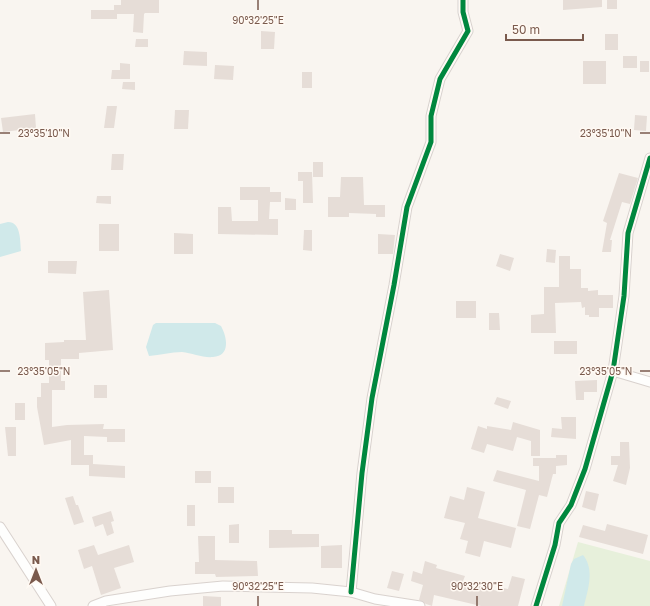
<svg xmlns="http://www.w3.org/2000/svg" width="650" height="606" viewBox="0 0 650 606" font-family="'Golos Text',sans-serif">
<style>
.green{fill:#e7f0db}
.water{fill:#d0e9ea}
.building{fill:#e6ddd7}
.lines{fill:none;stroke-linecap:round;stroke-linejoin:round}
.street-casing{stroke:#d9d2ce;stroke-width:11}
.street{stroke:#fefefd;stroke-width:9}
.cycleway-casing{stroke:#fff9f3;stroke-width:8}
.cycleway{stroke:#00873e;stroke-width:5}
.ticks{fill:none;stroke:#7a5a4d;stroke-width:1.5}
.ticks-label{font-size:10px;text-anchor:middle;fill:#7a5a4d;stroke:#fff9f3;stroke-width:3;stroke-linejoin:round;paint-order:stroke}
</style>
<rect width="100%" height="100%" fill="#f9f5f0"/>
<polygon class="green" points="578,542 650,561 650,606 559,606"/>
<g class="water">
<path d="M8 222C21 222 20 240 21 251L0 257V224Z"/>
<path d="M156 323H215L221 326C227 337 231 356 213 357 203 358 192 353 182 352 171 352 160 355 149 356L146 347 153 325Z"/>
<path d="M583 555C595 570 588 589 584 606H562L571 564 574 559Z"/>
</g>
<g class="building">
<polygon points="121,0 159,0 159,13 145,13 144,14 143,33 133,32 134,14 117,14 117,19 91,19 91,10 114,10 114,5 121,5"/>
<polygon points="563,0 602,0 602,7 563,10"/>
<rect x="607" y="0" width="10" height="9"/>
<polygon points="261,31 275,32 274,49 261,49"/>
<rect x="605" y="34" width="13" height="16"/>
<polygon points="136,39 148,39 148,47 135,47"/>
<polygon points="184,51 207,52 207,66 183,65"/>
<rect x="623" y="56" width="14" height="12"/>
<rect x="583" y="61" width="23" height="23"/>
<rect x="640" y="61" width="9" height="11"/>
<polygon points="120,63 130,64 130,79 111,79 112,70 120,70"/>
<polygon points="215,65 234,66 233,80 214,79"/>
<rect x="302" y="72" width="10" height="16"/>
<polygon points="123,82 135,82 135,90 122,89"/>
<polygon points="107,106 117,106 114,128 104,128"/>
<polygon points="175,110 189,110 188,129 174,129"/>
<polygon points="35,114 36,128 3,132 1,118"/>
<polygon points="635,115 647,116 646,131 634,130"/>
<polygon points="112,154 124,154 123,170 111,170"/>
<rect x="313" y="162" width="10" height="15"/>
<polygon points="298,172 312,172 313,203 303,203 303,181 298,181"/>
<polygon points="619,173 638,178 630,204 622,202 610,240 612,240 611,252 602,252 607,223 603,221"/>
<polygon points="341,177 363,177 364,205 385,205 385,217 376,217 376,214 349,213 349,217 328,217 328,197 340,197"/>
<polygon points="240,187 270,187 270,192 281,192 281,202 270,202 269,219 278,219 278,235 218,234 218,207 231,207 232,221 258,221 258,200 240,200"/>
<polygon points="97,196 111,196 111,204 96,203"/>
<polygon points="285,198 296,199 296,210 285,210"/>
<rect x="99" y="224" width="20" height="27"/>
<polygon points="304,230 312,230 312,251 303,250"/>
<polygon points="174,233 193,234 193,254 174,254"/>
<polygon points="378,234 395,235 393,254 378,254"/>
<polygon points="547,249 556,250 555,263 546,262"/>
<polygon points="500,254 514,258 510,271 496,266"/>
<polygon points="559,256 570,256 570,269 581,269 581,288 588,288 588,291 598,290 598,295 613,295 613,308 599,308 599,317 589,317 589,315 585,315 585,307 582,308 581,302 555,303 556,333 531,333 531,315 544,314 544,287 559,287"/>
<polygon points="48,261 77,261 76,274 48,273"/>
<polygon points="109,290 113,350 79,353 79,359 61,359 61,381 65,381 65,390 52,390 52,427 67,425 104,424 103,429 125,429 125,442 107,442 107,437 84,436 84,455 93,455 93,464 125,466 125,478 89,476 89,465 71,465 71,440 44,445 37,407 37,397 41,397 41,383 49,383 49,360 45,360 45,343 64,342 64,340 86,340 83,292"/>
<rect x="456" y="301" width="20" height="17"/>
<polygon points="489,313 499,313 500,330 489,330"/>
<rect x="554" y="341" width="23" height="13"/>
<polygon points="597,380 597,392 584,392 584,400 576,400 575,381"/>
<rect x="94" y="385" width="13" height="13"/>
<polygon points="497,397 511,401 508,409 494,404"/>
<rect x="15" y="403" width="10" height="17"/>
<polygon points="561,417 576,417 576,439 551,437 552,428 562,429"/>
<polygon points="513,422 540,430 540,456 531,456 531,441 517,437 513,451 487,444 484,453 471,449 478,426 487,429 487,426 511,430"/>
<polygon points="5,427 16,427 16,456 8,456"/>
<polygon points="620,442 629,442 630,468 626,485 613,481 618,465 611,465 611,456 620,456"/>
<polygon points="556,455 567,455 567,465 556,466 556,474 553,474 547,497 539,495 530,529 517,526 526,490 493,481 497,470 539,481 539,466 533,466 533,458 556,458"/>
<rect x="195" y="471" width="16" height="12"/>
<rect x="218" y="487" width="16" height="16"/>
<polygon points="467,487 485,492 478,518 516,528 511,548 484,541 480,557 465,553 468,541 460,539 465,523 444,518 450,496 464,500"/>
<polygon points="586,491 599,494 595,511 582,507"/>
<polygon points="73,496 76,505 78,505 84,522 74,525 65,498"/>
<rect x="187" y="505" width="8" height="21"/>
<polygon points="111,511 114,521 111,522 114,533 107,536 103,524 95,527 92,517"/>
<polygon points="239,524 239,543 229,543 229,525"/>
<polygon points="607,524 648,535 643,554 579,537 583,525 605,531"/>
<polygon points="269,530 292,530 292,534 319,534 319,547 269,548"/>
<polygon points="198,536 215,536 215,560 257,561 258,576 216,577 215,574 195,574 195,562 199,562"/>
<polygon points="94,545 98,555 129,545 134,562 114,568 121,588 101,595 92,566 84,569 78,550"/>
<polygon points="342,545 342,568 321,568 321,546"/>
<polygon points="425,561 437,565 436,568 465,576 463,581 501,592 503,588 508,589 512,576 525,579 518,606 481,606 434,595 432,606 426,604 419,600 423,585 411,581 413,571 422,574"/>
<polygon points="392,571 404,574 399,591 387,588"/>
<polygon points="203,596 221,597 221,606 203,606"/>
</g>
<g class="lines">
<g class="street-casing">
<g id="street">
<polyline points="613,371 650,382"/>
<polyline points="0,527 51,606"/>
<polyline points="351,592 362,473 372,398 394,285 407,207 431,142 431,116 440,79 468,31 463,12 463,0"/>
<polyline points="93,606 106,601 170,591 223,586 312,588 351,592 375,599 420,606"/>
<polyline points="536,606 555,545 559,523 571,505 585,469 613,371 624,296 628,233 650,158"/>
</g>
</g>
<use href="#street" class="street"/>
<g class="cycleway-casing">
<g id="cycleway">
<polyline points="351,592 362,473 372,398 394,285 407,207 431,142 431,116 440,79 468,31 463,12 463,0"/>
<polyline points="536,606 555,545 559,523 571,505 585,469 613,371 624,296 628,233 650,158"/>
</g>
</g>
<use href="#cycleway" class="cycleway"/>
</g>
<path class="ticks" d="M258 0V10M0 133H10M640 133H650M0 371H10M640 371H650M258 596V606M477 596V606"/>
<g class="ticks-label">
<text x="258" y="24">90°32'25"E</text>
<text x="44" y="137">23°35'10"N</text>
<text x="606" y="137">23°35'10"N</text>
<text x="44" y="375">23°35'05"N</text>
<text x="606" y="375">23°35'05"N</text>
<text x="258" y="590">90°32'25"E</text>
<text x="477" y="590">90°32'30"E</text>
</g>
<g transform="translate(36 570)" stroke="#fff9f3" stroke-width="3" paint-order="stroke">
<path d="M0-3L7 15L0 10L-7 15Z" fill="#7a5a4d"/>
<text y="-6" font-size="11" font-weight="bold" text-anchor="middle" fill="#7a5a4d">N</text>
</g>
<path d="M506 34v6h77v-6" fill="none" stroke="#7a5a4d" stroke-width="2"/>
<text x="512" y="34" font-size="12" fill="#7a5a4d" stroke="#fff9f3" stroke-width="3" paint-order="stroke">50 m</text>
</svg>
